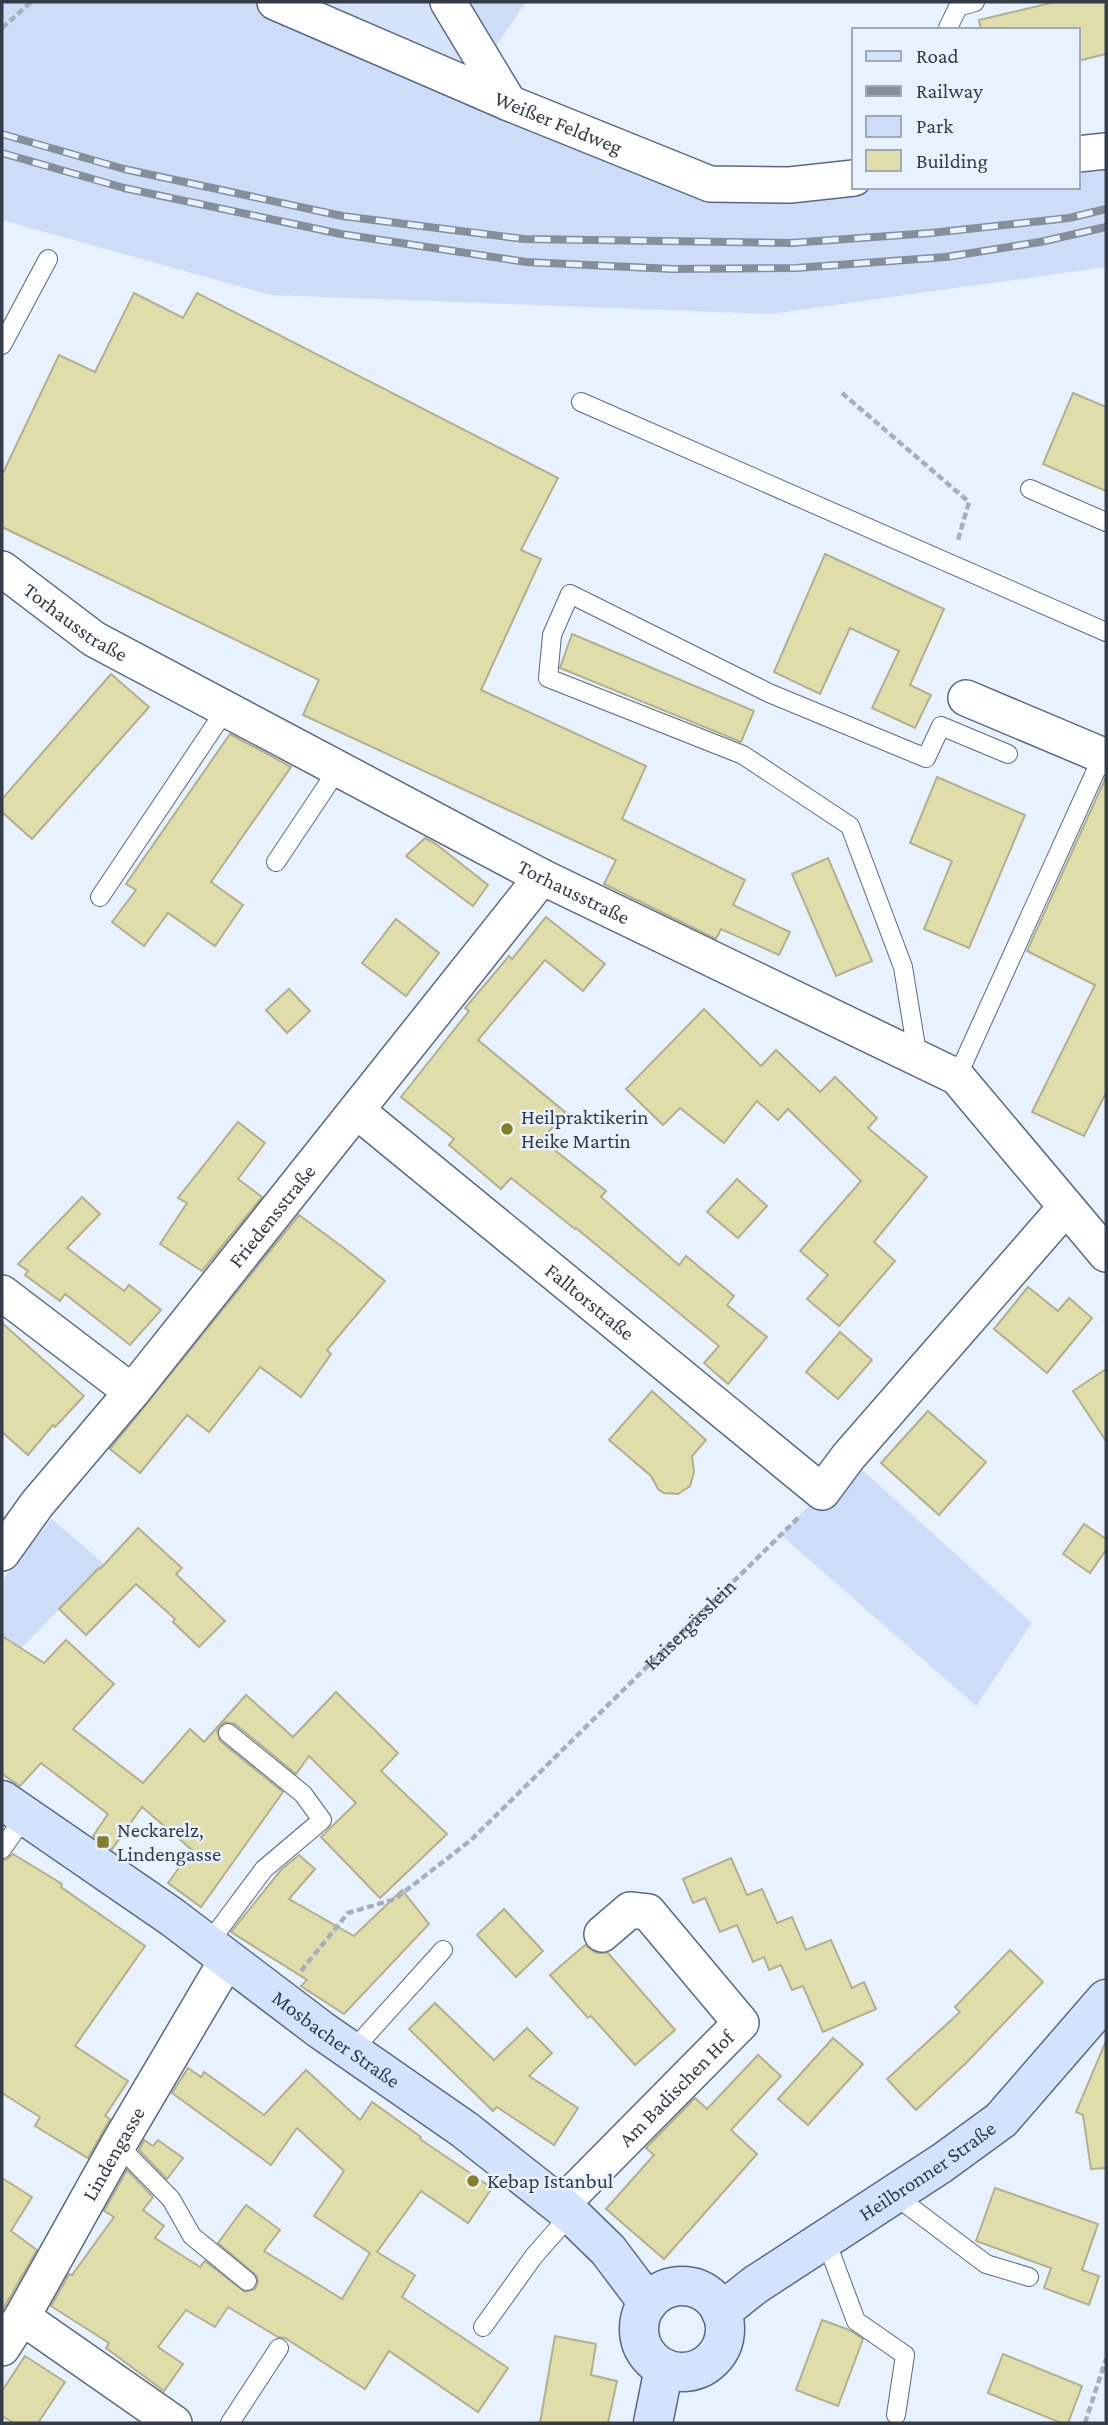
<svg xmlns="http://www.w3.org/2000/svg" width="1108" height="2425" viewBox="0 0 1108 2425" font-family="'Crimson Pro',serif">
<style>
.built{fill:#d5e4fb}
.green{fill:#cdddf8}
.building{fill:#dfddaa;stroke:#b2b08d;stroke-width:2}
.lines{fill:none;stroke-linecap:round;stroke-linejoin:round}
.lane-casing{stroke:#576985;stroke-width:20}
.street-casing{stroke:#576985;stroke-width:38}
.secondary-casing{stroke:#576985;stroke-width:41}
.path{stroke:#a7afbc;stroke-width:4.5;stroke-dasharray:7 3.5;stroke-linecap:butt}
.lane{stroke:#fff;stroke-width:18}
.street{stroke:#fff;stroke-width:35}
.secondary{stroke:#d4e3fd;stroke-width:38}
.rail-casing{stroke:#858e9b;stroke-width:8}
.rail{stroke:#e8f1fe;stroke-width:5;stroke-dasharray:16;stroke-linecap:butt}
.poi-dot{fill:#858028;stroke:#e8f1fe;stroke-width:2.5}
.labels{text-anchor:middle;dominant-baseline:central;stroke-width:5;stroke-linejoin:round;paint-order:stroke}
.street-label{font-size:21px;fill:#343c49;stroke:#e8f1fe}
.poi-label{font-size:21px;fill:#343c49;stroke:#e8f1fe;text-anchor:start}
</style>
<rect width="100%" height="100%" fill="#e8f1fe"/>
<polygon class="built" points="280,2 463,2 509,103"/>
<g class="green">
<polygon points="2,2 280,2 710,184 854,187 1078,187 1078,166 1106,160 1106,267 771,314 270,295 2,220"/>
<polygon points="448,2 526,2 485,63"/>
<polygon points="848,1457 1032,1623 976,1706 781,1535 822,1492"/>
<polygon points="52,1519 104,1564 21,1648 2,1636 2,1581"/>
</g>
<g class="building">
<polygon points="1055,2 1106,2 1106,54 1078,61 1078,30 981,30 979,20"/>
<polygon points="134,293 183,318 197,293 558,478 521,550 541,559 481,690 646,766 622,819 745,880 733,905 790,932 779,955 721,929 716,939 604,884 616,860 303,715 319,680 2,527 2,475 59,355 95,372"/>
<polygon points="1073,393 1106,407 1106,491 1043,464"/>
<polygon points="825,554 944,609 910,685 931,695 915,728 872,708 899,651 850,628 820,694 774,672"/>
<polygon points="572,634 754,711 741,742 560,668"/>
<polygon points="111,674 149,707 32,839 2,812 2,799"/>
<polygon points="230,734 291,767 211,882 243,905 215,946 168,913 144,946 112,922 136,890 126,884"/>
<polygon points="937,777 1025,815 969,948 924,929 952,861 910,843"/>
<polygon points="1106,777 1106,1093 1084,1136 1032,1112 1095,985 1027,951"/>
<polygon points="425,838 436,844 488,885 473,906 406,856"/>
<polygon points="828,858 872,961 836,976 792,874"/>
<polygon points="546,917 605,964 583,991 545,960 478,1040 565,1112 542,1140 606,1191 601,1197 679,1265 686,1256 734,1296 727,1305 767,1337 728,1384 704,1363 719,1346 576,1228 575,1229 511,1178 501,1189 449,1145 454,1139 401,1097 469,1011 465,1008 509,956 512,959"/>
<polygon points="396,919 439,953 406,996 362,963"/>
<polygon points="289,989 310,1011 287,1033 266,1010"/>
<polygon points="704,1009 761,1066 776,1050 820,1092 835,1077 877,1118 868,1128 927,1177 874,1242 895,1261 839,1326 807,1299 828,1275 800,1251 861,1181 788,1109 778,1120 757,1101 724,1143 680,1108 663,1125 626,1089"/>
<polygon points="238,1122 265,1143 238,1179 262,1197 202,1271 160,1244 187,1203 178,1198"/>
<polygon points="737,1179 767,1206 738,1238 707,1212"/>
<polygon points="82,1197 100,1214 67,1248 124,1291 129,1285 161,1310 130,1345 65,1294 60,1301 25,1275 28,1271 18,1264"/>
<polygon points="299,1215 344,1248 385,1281 327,1350 331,1354 301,1397 260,1367 209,1432 187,1415 140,1473 110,1449"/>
<polygon points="1028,1287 1058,1311 1069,1298 1092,1318 1047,1373 994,1329"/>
<polygon points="2,1323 84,1396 55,1427 53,1425 28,1455 2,1432"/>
<polygon points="840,1332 872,1360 838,1399 806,1372"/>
<polygon points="1106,1369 1106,1441 1073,1391"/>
<polygon points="652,1391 706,1440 692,1456 694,1472 690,1486 678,1494 664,1493 658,1489 651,1476 609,1440"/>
<polygon points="928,1411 986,1462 939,1515 881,1463"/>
<polygon points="1084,1524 1106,1539 1106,1550 1090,1573 1063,1554"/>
<polygon points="138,1528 182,1568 176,1574 225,1621 199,1647 173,1622 175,1619 136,1584 86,1635 59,1609 99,1568 100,1569"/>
<polygon points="2,1636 44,1663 66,1640 114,1684 73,1729 143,1783 190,1729 204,1742 246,1695 293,1737 336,1692 398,1753 381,1771 447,1834 380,1898 321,1837 356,1803 309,1756 296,1774 235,1724 225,1722 217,1731 220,1741 283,1792 201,1907 168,1883 192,1850 142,1807 112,1849 93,1836 108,1814 41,1763 20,1786 2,1774"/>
<polygon points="13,1854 62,1884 61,1887 145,1946 75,2046 128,2081 105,2116 110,2119 88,2158 35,2126 40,2117 2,2093 2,1860 7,1859"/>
<polygon points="299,1855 315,1869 289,1899 354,1936 402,1890 429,1924 344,2014 301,1986 307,1980 231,1932 281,1870"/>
<polygon points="731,1858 747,1895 762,1889 777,1923 792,1917 806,1950 831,1940 852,1988 864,1982 876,2009 823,2032 803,1986 792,1990 781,1965 769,1970 764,1957 753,1962 737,1925 720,1932 705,1898 693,1903 683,1879"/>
<polygon points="504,1909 543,1951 516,1977 477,1935"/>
<polygon points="585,1945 596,1953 608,1953 675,2030 635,2065 591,2016 588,2018 550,1975"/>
<polygon points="1010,1950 1043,1982 967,2062 916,2110 887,2079 960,2012 955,2007"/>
<polygon points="435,2003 494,2060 527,2028 552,2053 529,2076 578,2108 554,2145 497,2107 493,2111 409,2029"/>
<polygon points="833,2038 863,2064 808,2125 778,2099"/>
<polygon points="1106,2041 1106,2168 1091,2169 1083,2115 1076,2112"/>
<polygon points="758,2055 781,2076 731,2130 757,2154 664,2259 606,2209 654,2155 646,2148 695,2098 707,2109"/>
<polygon points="188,2068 201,2077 204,2072 264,2115 306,2070 360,2120 372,2102 421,2137 420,2139 492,2188 468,2223 421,2191 377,2252 415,2275 402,2297 508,2368 478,2412 389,2351 365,2389 285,2338 278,2337 228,2307 215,2327 186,2310 158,2347 183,2364 164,2391 106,2348 109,2343 51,2306 69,2274 72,2275 114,2217 104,2211 127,2170 153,2197 143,2210 164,2226 155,2238 200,2267 205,2261 245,2292 255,2289 258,2282 257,2276 218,2243 246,2205 280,2230 264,2251 342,2299 370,2253 314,2216 344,2171 297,2128 271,2165 172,2093"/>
<polygon points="144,2140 153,2146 158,2140 183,2158 167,2179 139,2150"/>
<polygon points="2,2178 32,2197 11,2231 37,2250 2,2311"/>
<polygon points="995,2188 1098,2224 1082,2270 1099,2276 1089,2305 1044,2288 1051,2268 976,2241"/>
<polygon points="822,2320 849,2330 863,2339 838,2406 796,2390"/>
<polygon points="555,2336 596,2344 591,2375 617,2381 608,2423 540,2423"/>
<polygon points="1003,2354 1082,2386 1068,2423 1061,2423 988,2393"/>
<polygon points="25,2356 65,2382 38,2423 14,2423 2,2416 2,2391"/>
</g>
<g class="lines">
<g class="lane-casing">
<g id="lane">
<polyline points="947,30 958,7 975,2"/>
<polyline points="2,345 48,259"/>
<polyline points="581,402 1106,632"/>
<polyline points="1030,489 1106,522"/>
<polyline points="276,862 338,769"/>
<polyline points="100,897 226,709"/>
<polyline points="918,1059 903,967 850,826 743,755 548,678 552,635 570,594 769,693 926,758 941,726 1008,754"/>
<polyline points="957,1077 1103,755"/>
<polyline points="2,1849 25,1816"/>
<polyline points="208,1944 264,1869 322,1820 303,1794 228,1733"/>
<polyline points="351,2052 443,1950"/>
<polyline points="118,2145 171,2199 192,2236 247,2281"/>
<polyline points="893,2194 986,2264 1029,2277"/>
<polyline points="825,2238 856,2321 905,2355 896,2415"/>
<polyline points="483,2327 534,2256 571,2214"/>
<polyline points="230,2423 279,2348"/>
</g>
</g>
<g class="street-casing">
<g id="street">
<path id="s2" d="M275 2 509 103 710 184 790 185 854 178"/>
<polyline points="448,2 509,103"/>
<polyline points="1078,154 1106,151"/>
<path id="s3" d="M2 569 94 639 542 877 957 1077 1106 1254"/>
<polyline points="966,698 1106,757"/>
<path id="s4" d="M357 1111 822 1492 848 1457 1066 1207"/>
<polyline points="2,1293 132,1392"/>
<path id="s5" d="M2 1553 37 1504 132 1392 542 877"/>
<path id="s6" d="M561 2205 741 2023 648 1912 630 1910 602 1934"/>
<polyline points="22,2317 174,2423"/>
<path id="s7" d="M2 2348 22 2317 118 2145 227 1960"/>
</g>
</g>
<g class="secondary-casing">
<g id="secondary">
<path id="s8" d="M2 1800 172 1917 321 2030 465 2130 571 2214 608 2250 648 2303"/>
<circle cx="682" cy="2329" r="43"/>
<path id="s9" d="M721 2312 755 2285 942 2163 1001 2120 1106 1999"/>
<polyline points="653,2423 664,2368"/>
</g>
</g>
<g class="path">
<polyline points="2,28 31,2"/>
<polyline points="842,393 969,502 958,540"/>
<path id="s1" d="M301 1971 348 1913 395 1899 471 1840 800 1516"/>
<polyline points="1085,2423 1106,2359"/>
</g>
<use href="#lane" class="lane"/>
<use href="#street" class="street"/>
<use href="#secondary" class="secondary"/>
<g class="rail-casing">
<g id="rail">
<polyline points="2,134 124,169 342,216 524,239 790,243 931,233 1069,218 1106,209"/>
<polyline points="2,153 124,188 341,234 526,262 672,269 796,268 946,257 1040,242 1106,227"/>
</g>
</g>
<use href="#rail" class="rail"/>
</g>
<g class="poi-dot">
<circle cx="507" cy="1129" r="7"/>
<rect x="96" y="1835" width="14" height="14" rx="3.5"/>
<circle cx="473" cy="2181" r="7"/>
</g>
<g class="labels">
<g class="street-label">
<text stroke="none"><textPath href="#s2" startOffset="308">Weißer Feldweg</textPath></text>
<text stroke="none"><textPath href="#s3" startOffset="91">Torhausstraße</textPath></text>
<text stroke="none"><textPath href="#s3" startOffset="658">Torhausstraße</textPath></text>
<text stroke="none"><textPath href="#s5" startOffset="432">Friedensstraße</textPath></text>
<text stroke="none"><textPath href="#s4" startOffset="301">Falltorstraße</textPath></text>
<text stroke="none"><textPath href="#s1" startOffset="527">Kaisergässlein</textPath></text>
<text stroke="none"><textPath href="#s8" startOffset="411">Mosbacher Straße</textPath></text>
<text stroke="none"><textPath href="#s6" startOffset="164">Am Badischen Hof</textPath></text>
<text stroke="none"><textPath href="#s7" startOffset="224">Lindengasse</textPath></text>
<text stroke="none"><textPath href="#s9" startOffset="250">Heilbronner Straße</textPath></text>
</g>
<g class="poi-label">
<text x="521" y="1117">Heilpraktikerin<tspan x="521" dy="24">Heike Martin</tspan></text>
<text x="117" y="1830">Neckarelz,<tspan x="117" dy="24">Lindengasse</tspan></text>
<text x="487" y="2181">Kebap Istanbul</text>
</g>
</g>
<rect width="1108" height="2425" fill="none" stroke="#343c49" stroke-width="7"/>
<rect x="852" y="28" width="228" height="161" fill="#e8f1fe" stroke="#a0a9b6" stroke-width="2"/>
<rect x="866" y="51" width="35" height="10" fill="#d4e3fd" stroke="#a0a9b6" stroke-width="2"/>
<text x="916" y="63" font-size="21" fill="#343c49">Road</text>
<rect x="866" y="86" width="35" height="10" fill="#858e9b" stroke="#a0a9b6" stroke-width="2"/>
<text x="916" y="98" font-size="21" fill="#343c49">Railway</text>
<rect x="866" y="116" width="35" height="21" fill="#cdddf8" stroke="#a0a9b6" stroke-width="2"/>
<text x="916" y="133" font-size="21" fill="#343c49">Park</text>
<rect x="866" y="150" width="35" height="21" fill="#dfddaa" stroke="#a0a9b6" stroke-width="2"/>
<text x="916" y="168" font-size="21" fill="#343c49">Building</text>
</svg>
